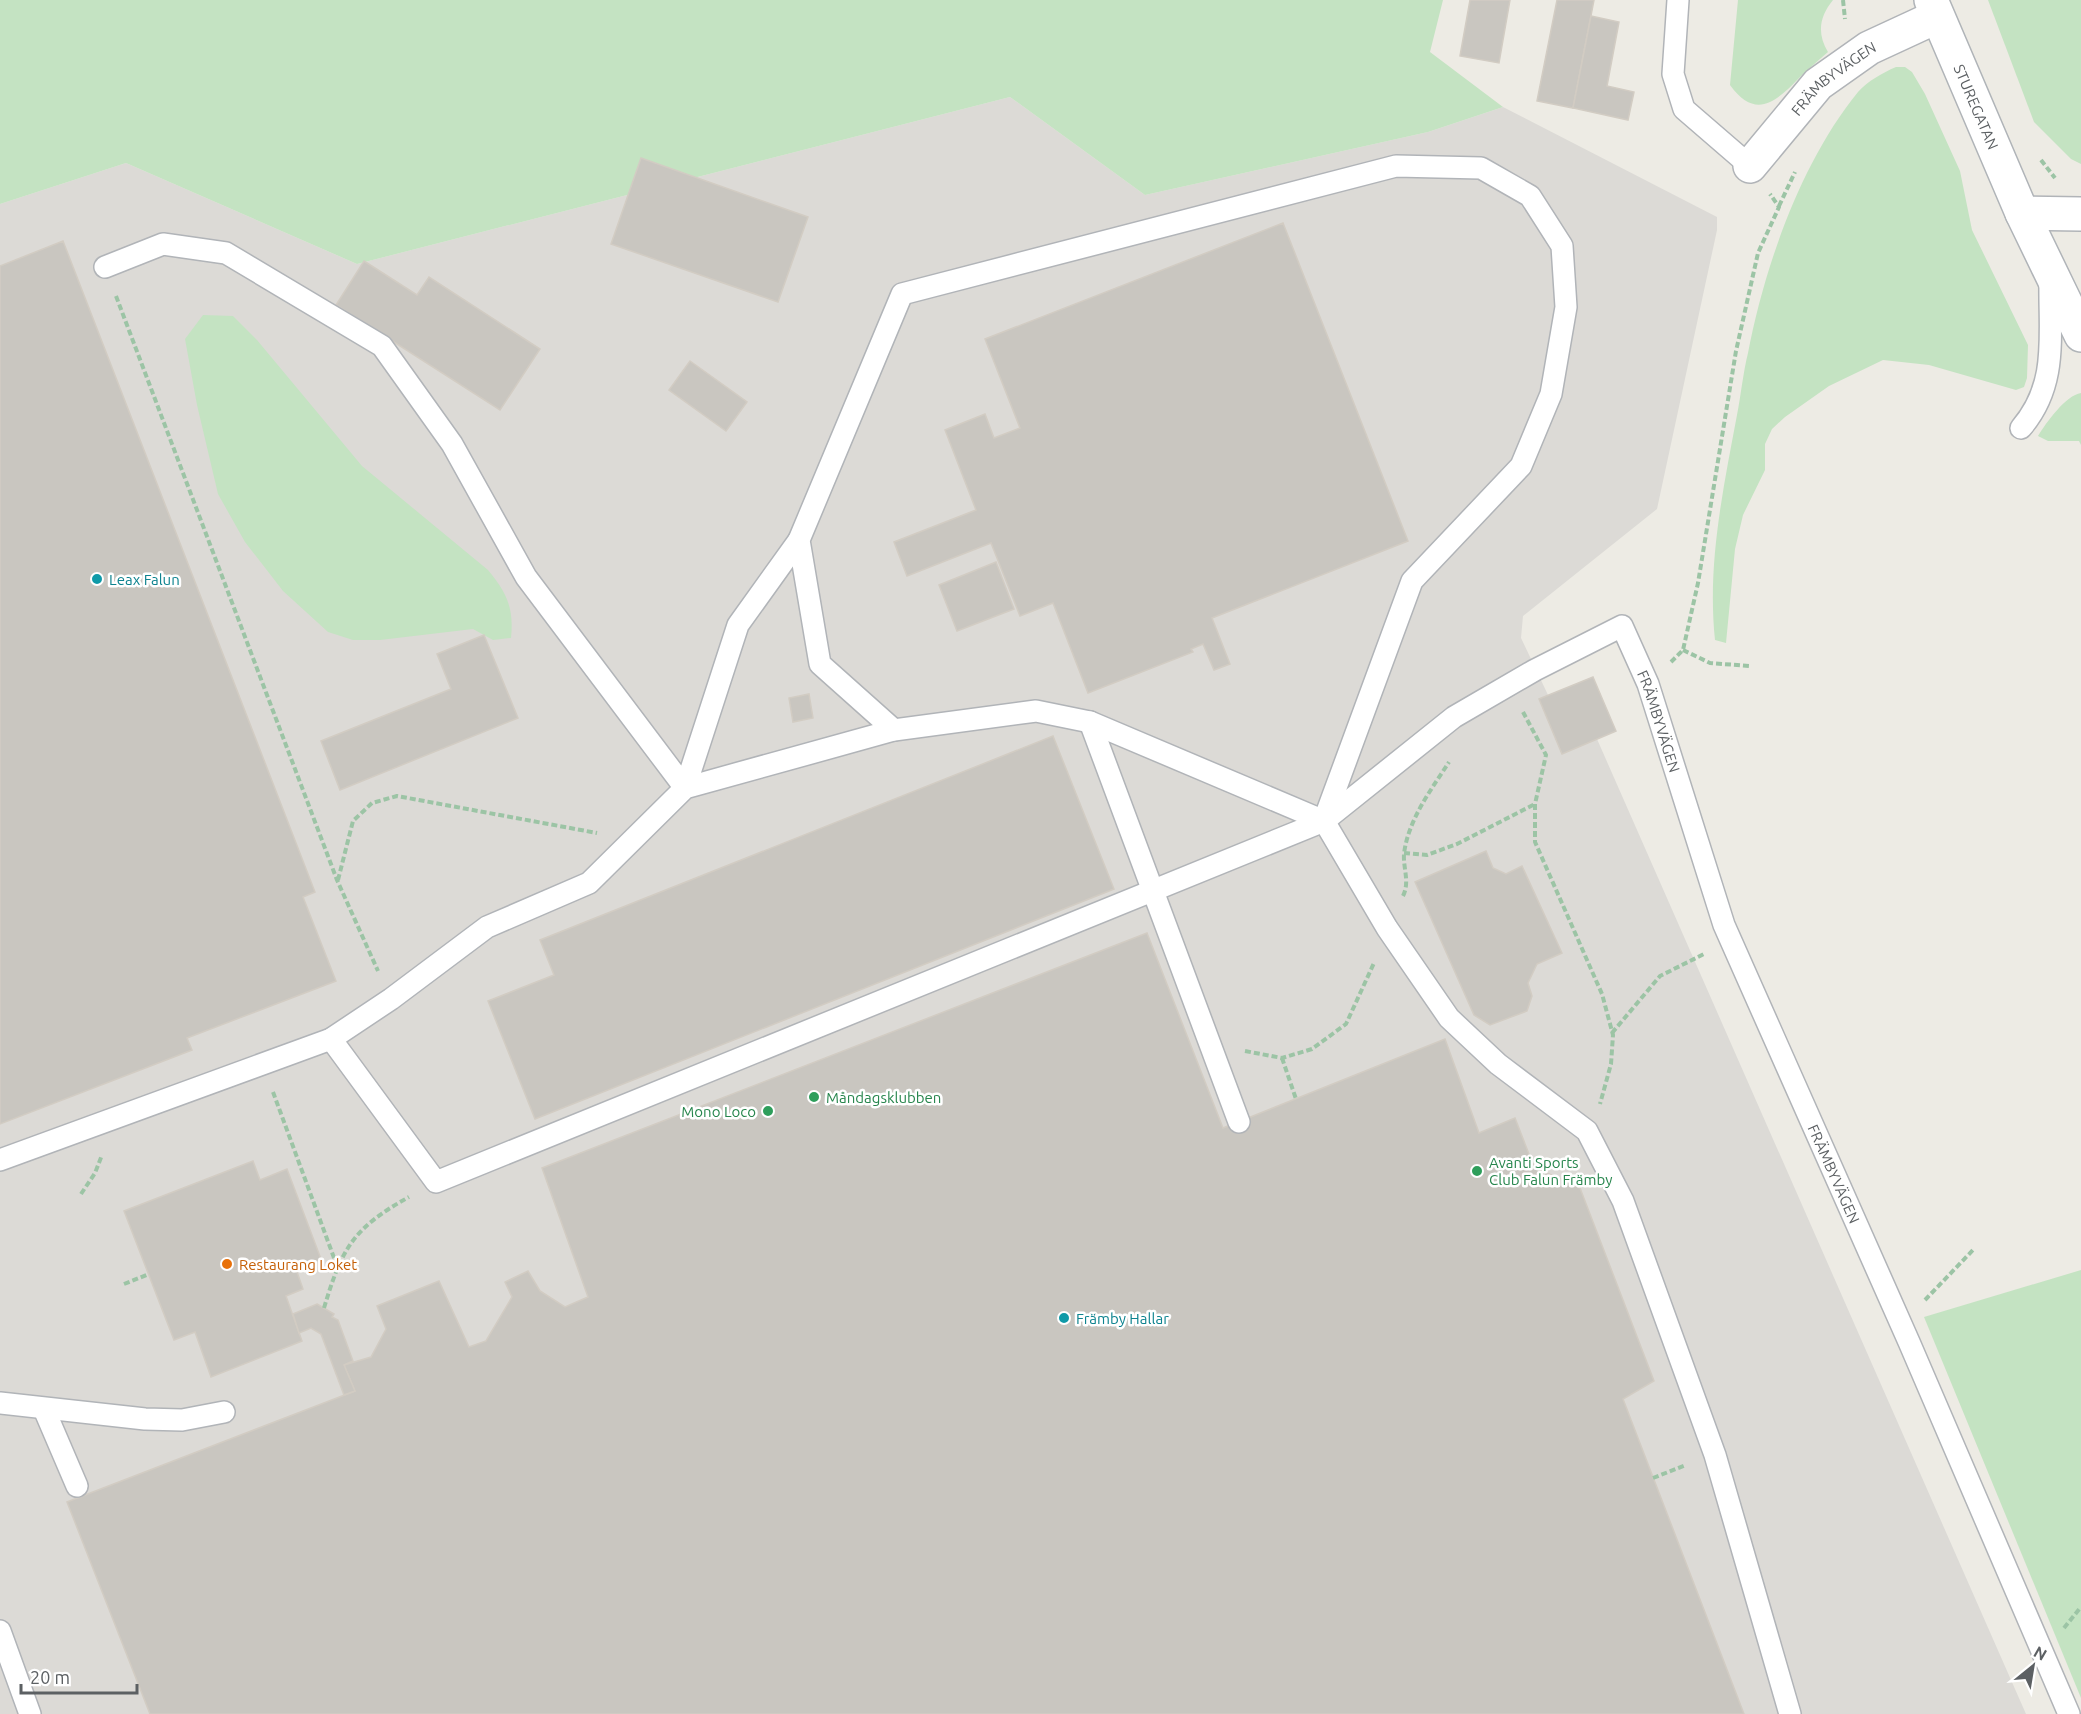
<svg xmlns="http://www.w3.org/2000/svg" width="2081" height="1714" viewBox="0 0 2081 1714" font-family="Ubuntu,sans-serif">
<style>
.industrial{fill:#dcdad6}
.green{fill:#c4e3c2}
.building{fill:#c9c6c0;stroke:#d2ccc3;stroke-width:1.5}
.lines{fill:none;stroke-linecap:round;stroke-linejoin:round}
.lane-casing{stroke:#b1b4b8;stroke-width:24}
.street-casing{stroke:#b1b4b8;stroke-width:36}
.secondary-casing{stroke:#b0b4b8;stroke-width:36}
.path{stroke:#9cc4a5;stroke-width:4;stroke-dasharray:6 3;stroke-linecap:butt}
.lane{stroke:#fff;stroke-width:21}
.street{stroke:#fff;stroke-width:33}
.secondary{stroke:#fff;stroke-width:33}
.culture-dot{fill:#0f9aa8;stroke:#fff;stroke-width:2}
.leisure-dot{fill:#2e9e5b;stroke:#fff;stroke-width:2}
.food-dot{fill:#e8710a;stroke:#fff;stroke-width:2}
.labels{text-anchor:middle;dominant-baseline:central;stroke-width:5;stroke-linejoin:round;paint-order:stroke}
.street-label{font-size:15px;fill:#5c6063;stroke:#fff}
.culture-label{font-size:15px;fill:#0d838f;stroke:#fff;text-anchor:start}
.leisure-label{font-size:15px;fill:#27864d;stroke:#fff;text-anchor:start}
.food-label{font-size:15px;fill:#c56008;stroke:#fff;text-anchor:start}
</style>
<rect width="100%" height="100%" fill="#edebe4"/>
<polygon class="industrial" points="1010,97 1145,195 1428,132 1503,107 1717,217 1717,230 1657,509 1523,616 1521,638 1548,695 1597,739 2026,1714 0,1714 0,204 126,163 357,264"/>
<g class="green">
<polygon points="0,0 1443,0 1430,52 1503,107 1428,132 1145,195 1010,97 357,264 126,163 0,204"/>
<path d="M1738 0H1833C1819 17 1817 34 1828 52 1819 60 1809 68 1800 77 1777 101 1756 121 1730 85Z"/>
<polygon points="1988,0 2081,0 2081,164 2071,159 2034,122"/>
<path d="M1896 67H1905L1912 72 1925 94 1960 171 1972 230 2028 345 2027 378 2024 387 2016 390 1929 365 1883 360 1829 386 1785 417 1772 429 1765 444V470L1743 515 1735 549 1726 643 1715 640C1707 564 1723 490 1737 415 1741 395 1743 373 1748 353 1765 265 1801 162 1858 92 1868 81 1882 73 1896 67Z"/>
<path d="M203 315 233 316 257 340 362 466 488 570C507 593 514 608 511 638L493 640 473 629 380 640H353L328 632 283 591 245 542 218 494 197 405 185 339Z"/>
<path d="M2081 393V445L2079 441H2048L2038 436C2046 423 2066 395 2081 393Z"/>
<polygon points="2081,1270 2081,1698 1924,1317"/>
</g>
<g class="building">
<polygon points="1470,0 1510,0 1499,63 1460,56"/>
<polygon points="1557,0 1594,0 1573,108 1537,101"/>
<polygon points="1591,16 1619,22 1607,86 1634,92 1628,120 1573,108"/>
<polygon points="641,158 808,217 778,302 611,244"/>
<polygon points="1283,223 1408,541 1212,618 1230,664 1214,670 1203,644 1191,649 1193,652 1088,693 1053,603 1020,616 991,543 907,576 894,542 976,510 945,430 985,414 994,438 1020,428 985,339"/>
<polygon points="63,241 315,892 303,897 336,981 187,1038 192,1050 0,1124 0,266"/>
<polygon points="364,261 417,295 429,277 540,349 500,410 336,305"/>
<polygon points="690,361 747,402 726,431 669,390"/>
<polygon points="996,562 1014,609 957,631 939,585"/>
<polygon points="484,635 518,718 340,790 321,741 451,689 437,654"/>
<polygon points="1593,677 1616,731 1562,754 1539,699"/>
<polygon points="809,694 813,718 793,722 789,698"/>
<polygon points="1053,736 1114,889 535,1119 488,1001 554,975 540,940"/>
<polygon points="1486,851 1493,868 1506,874 1522,866 1562,953 1537,964 1528,983 1532,996 1527,1011 1490,1025 1474,1015 1415,882"/>
<polygon points="1147,933 1223,1128 1445,1039 1479,1133 1515,1118 1534,1167 1580,1188 1654,1381 1623,1399 1744,1714 150,1714 67,1502 355,1391 344,1365 371,1357 386,1329 377,1306 439,1281 469,1347 486,1341 512,1297 505,1282 528,1271 540,1291 565,1307 588,1297 542,1168"/>
<polygon points="253,1161 260,1180 287,1169 321,1259 296,1269 303,1289 286,1296 302,1341 211,1377 195,1332 174,1340 124,1211"/>
<polygon points="317,1304 334,1314 332,1317 338,1320 353,1361 344,1365 355,1391 344,1395 321,1334 311,1328 299,1333 293,1314"/>
</g>
<g class="lines">
<g class="lane-casing">
<g id="lane">
<polyline points="1678,0 1673,74 1684,109 1750,166"/>
<polyline points="105,267 163,244 226,253 382,346 452,444 526,577 685,788 738,625 799,540"/>
<path d="M2021 428C2059 384 2049 335 2050 281"/>
<polyline points="1090,722 1239,1122"/>
<polyline points="894,730 820,664 799,540 902,294 1396,166 1481,168 1530,196 1562,246 1566,307 1551,394 1521,466 1412,581 1324,820"/>
<path id="s1" d="M331 1039 436 1182 1324 821 1454 717 1535 670 1622 626 1648 684 1724 925 1909 1342 2069 1714"/>
<polyline points="0,1160 331,1039 391,999 487,927 589,883 685,788 894,730 1036,711 1090,722 1324,821 1387,928 1449,1018 1498,1064 1587,1131 1623,1201 1715,1455 1790,1714"/>
<polyline points="0,1403 145,1419 182,1420 224,1412"/>
<polyline points="44,1409 77,1486"/>
<polyline points="0,1631 30,1714"/>
</g>
</g>
<g class="street-casing">
<g id="street">
<path id="s2" d="M1750 166 1818 84 1869 48 1936 17"/>
<polyline points="2022,213 2081,214"/>
</g>
</g>
<g class="secondary-casing">
<g id="secondary">
<path id="s3" d="M1931 0 2022 213 2081 335"/>
</g>
</g>
<g class="path">
<polyline points="1843,0 1845,19"/>
<polyline points="2041,160 2055,178"/>
<polyline points="1779,206 1795,172"/>
<polyline points="116,296 337,880 378,971"/>
<polyline points="1683,650 1710,663 1749,666"/>
<polyline points="1671,662 1683,650 1698,583 1736,351 1758,253 1779,207 1770,194"/>
<polyline points="1523,712 1546,755 1535,804 1535,842 1602,994 1613,1035 1611,1064 1600,1104"/>
<polyline points="1404,853 1427,855 1457,844 1535,804"/>
<polyline points="338,880 353,821 372,803 397,796 597,833"/>
<path d="M1403 896C1410 882 1403 868 1404 854 1408 820 1431 790 1449 762"/>
<polyline points="1612,1033 1660,976 1704,954"/>
<polyline points="1245,1051 1282,1058 1312,1049 1346,1024 1374,963"/>
<polyline points="1282,1058 1296,1099"/>
<polyline points="273,1092 337,1266"/>
<polyline points="81,1194 95,1173 102,1155"/>
<polyline points="124,1284 149,1274"/>
<polyline points="1925,1300 1973,1250"/>
<path d="M324 1308C342 1248 353 1228 409 1197"/>
<polyline points="1653,1478 1686,1465"/>
<polyline points="2064,1628 2081,1607"/>
</g>
<use href="#lane" class="lane"/>
<use href="#street" class="street"/>
<use href="#secondary" class="secondary"/>
</g>
<g class="culture-dot">
<circle cx="97" cy="579" r="6"/>
<circle cx="1064" cy="1318" r="6"/>
</g>
<g class="leisure-dot">
<circle cx="814" cy="1097" r="6"/>
<circle cx="768" cy="1111" r="6"/>
<circle cx="1477" cy="1171" r="6"/>
</g>
<circle class="food-dot" cx="227" cy="1264" r="6"/>
<g class="labels">
<g class="street-label">
<text stroke="none"><textPath href="#s2" startOffset="122">FRÄMBYVÄGEN</textPath></text>
<text stroke="none"><textPath href="#s3" startOffset="116">STUREGATAN</textPath></text>
<text stroke="none"><textPath href="#s1" startOffset="1596">FRÄMBYVÄGEN</textPath></text>
<text stroke="none"><textPath href="#s1" startOffset="2082">FRÄMBYVÄGEN</textPath></text>
</g>
<g class="culture-label">
<text x="109" y="579">Leax Falun</text>
<text x="1076" y="1318">Främby Hallar</text>
</g>
<g class="leisure-label">
<text x="826" y="1097">Måndagsklubben</text>
<text x="756" y="1111" text-anchor="end">Mono Loco</text>
<text x="1489" y="1162">Avanti Sports<tspan x="1489" dy="17">Club Falun Främby</tspan></text>
</g>
<g class="food-label">
<text x="239" y="1264">Restaurang Loket</text>
</g>
</g>
<g transform="translate(2033 1666) rotate(30)" stroke="#ffffff" stroke-width="4.5" paint-order="stroke">
<path d="M0-4.5L10 22L0 15L-10 22Z" fill="#5c6063"/>
<text y="-9" font-size="16" font-weight="bold" text-anchor="middle" fill="#5c6063">N</text>
</g>
<path d="M21 1684v9h116v-9" fill="none" stroke="#5c6063" stroke-width="3"/>
<text x="30" y="1684" font-size="18" fill="#5c6063" stroke="#ffffff" stroke-width="4.5" paint-order="stroke">20 m</text>
</svg>
